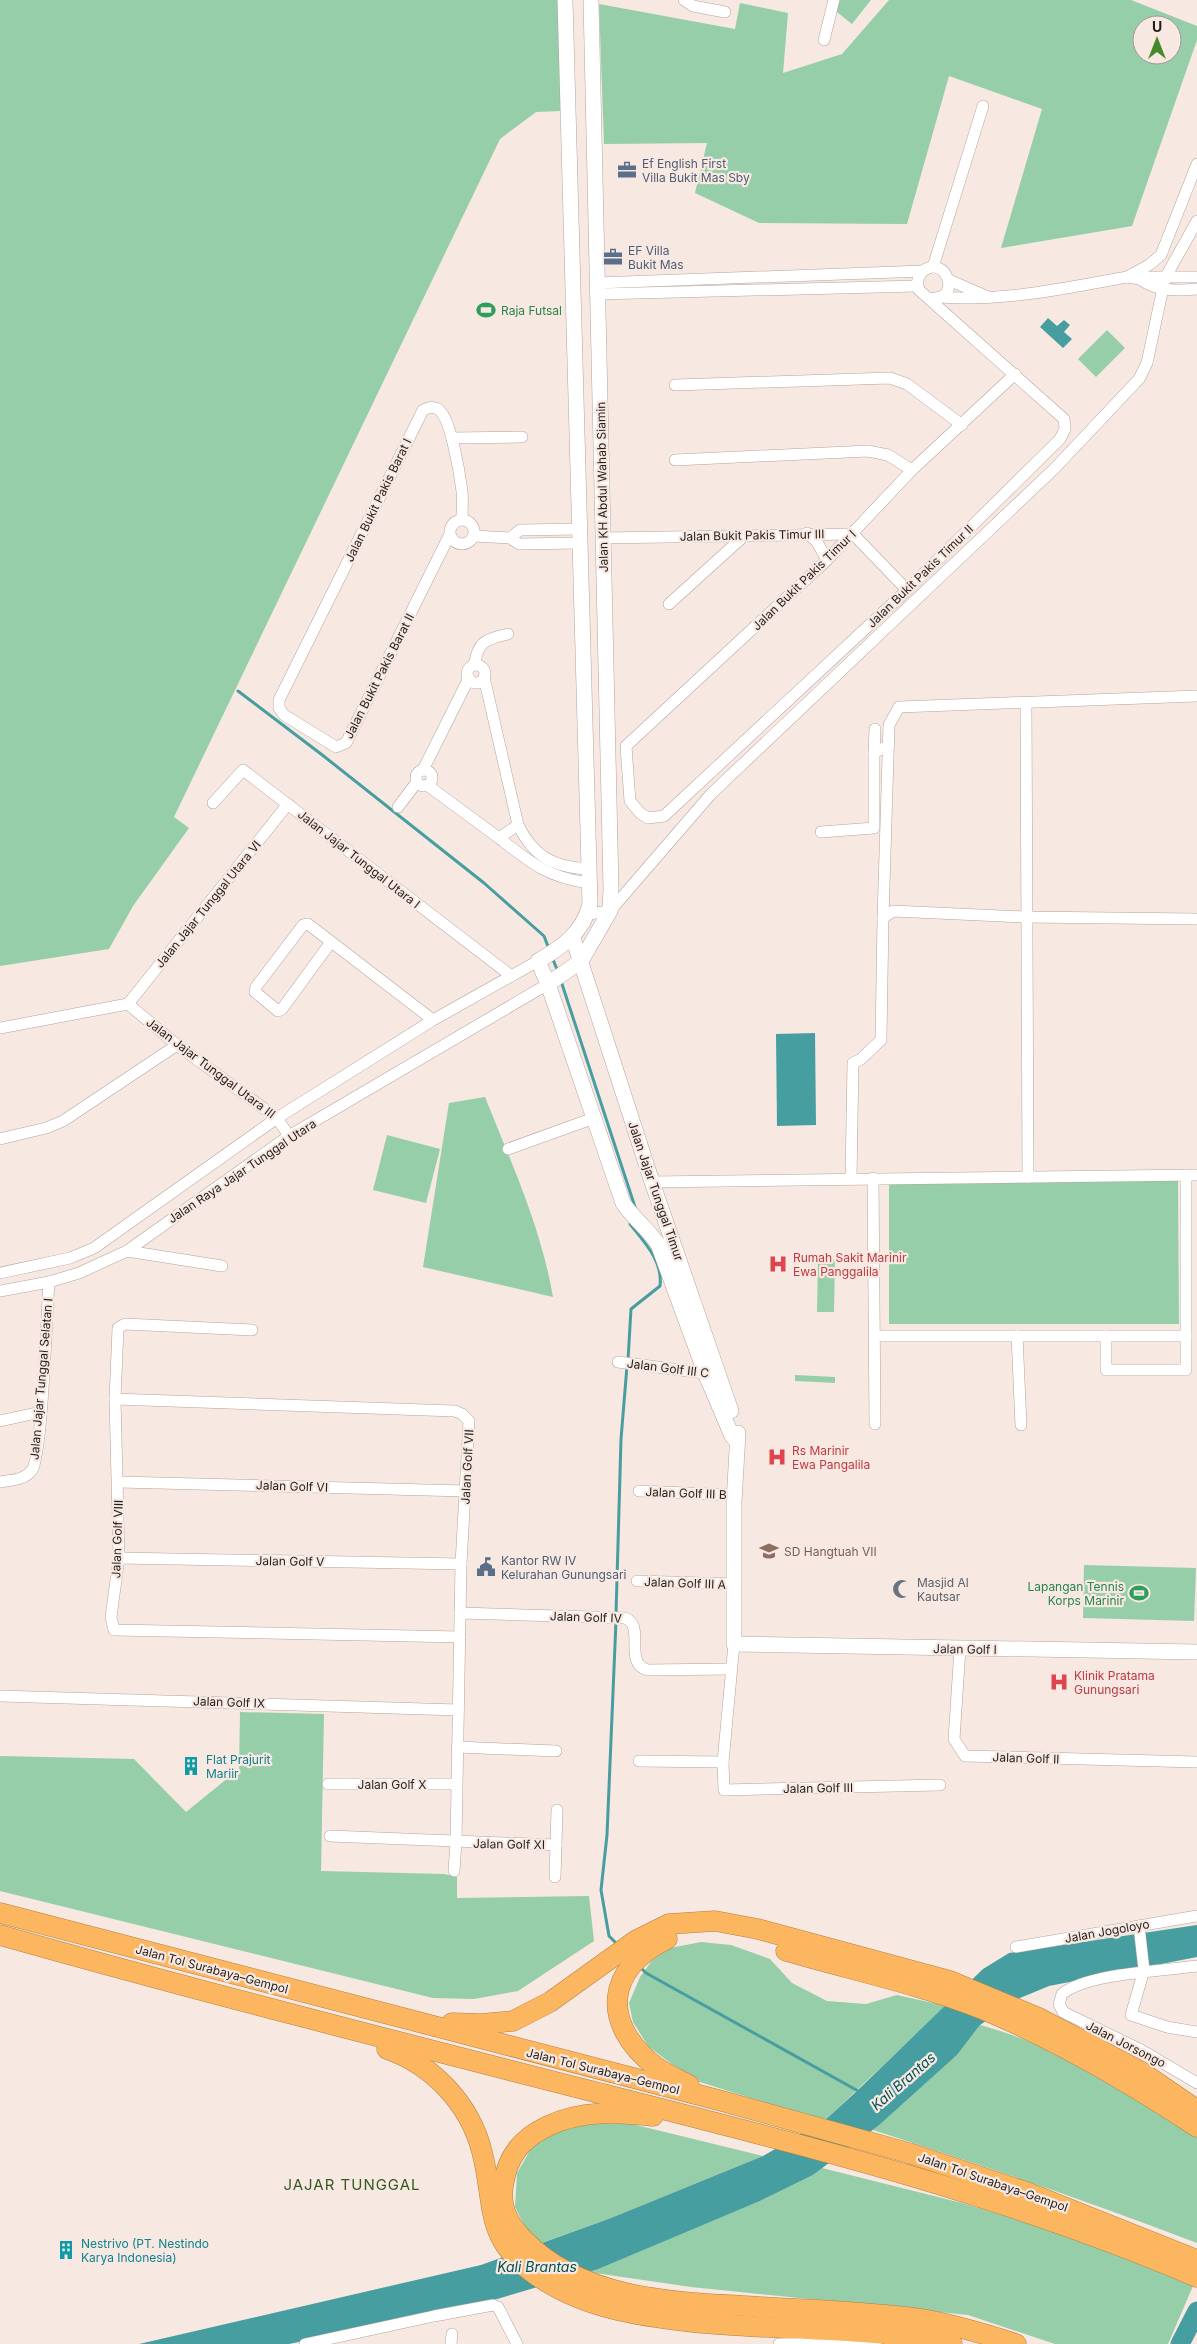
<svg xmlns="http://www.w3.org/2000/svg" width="1197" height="2344" viewBox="0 0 1197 2344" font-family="Inter,sans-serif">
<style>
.green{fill:#96ceaa;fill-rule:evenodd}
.water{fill:#479ea0}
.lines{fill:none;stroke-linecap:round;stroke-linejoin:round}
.stream{stroke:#479ea0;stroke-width:3}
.river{stroke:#479ea0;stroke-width:19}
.minor-casing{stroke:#b2a59e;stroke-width:12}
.secondary-casing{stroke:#b2a59e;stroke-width:16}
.motorway-casing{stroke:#b08148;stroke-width:21}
.minor{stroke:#fff;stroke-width:11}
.secondary{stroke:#fff;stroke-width:15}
.motorway{stroke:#fbb65f;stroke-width:20}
.labels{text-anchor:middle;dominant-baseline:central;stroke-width:4.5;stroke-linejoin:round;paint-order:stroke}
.service-label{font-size:12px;fill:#4e5e75;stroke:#f7e8e1;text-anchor:start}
.leisure-label{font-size:12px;fill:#27864d;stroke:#f7e8e1;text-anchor:start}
.street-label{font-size:12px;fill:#241f1c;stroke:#f7e8e1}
.health-label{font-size:12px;fill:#be3a42;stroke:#f7e8e1;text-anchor:start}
.education-label{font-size:12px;fill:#785e54;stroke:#f7e8e1;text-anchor:start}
.worship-label{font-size:12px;fill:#5b616d;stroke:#f7e8e1;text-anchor:start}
.culture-label{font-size:12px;fill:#0d838f;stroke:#f7e8e1;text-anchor:start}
.water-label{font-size:14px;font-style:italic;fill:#005253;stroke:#f7e8e1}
.quarter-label{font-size:15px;letter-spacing:1px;fill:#325b20;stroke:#f7e8e1}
</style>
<rect width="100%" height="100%" fill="#f7e8e1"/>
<g class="green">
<polygon points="0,0 559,0 561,111 536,112 500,139 174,817 189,828 133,906 109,949 0,966"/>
<polygon points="839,0 871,0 852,24 832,8"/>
<path d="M889 0H1131L1197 26V40L1132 226 1001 248 1042 109 949 76 907 224 759 223 695 193 707 143 604 144 599 4 735 29 740 3 788 13 783 73 842 54ZM1142 25H1172V55H1142Z"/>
<polygon points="1107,330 1125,348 1096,377 1078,359"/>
<path d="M485 1097C511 1162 541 1227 553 1297L423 1267 449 1103Z"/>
<polygon points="387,1135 440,1149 426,1203 373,1190"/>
<polygon points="1178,1179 1179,1324 889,1324 889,1184"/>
<polygon points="818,1259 835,1259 834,1312 817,1312"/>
<polygon points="795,1375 835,1377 835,1383 795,1381"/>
<polygon points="1084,1565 1196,1568 1194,1621 1083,1618"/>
<polygon points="240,1712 324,1714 321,1871 444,1874 457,1877 457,1898 589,1896 594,1941 518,1991 474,1999 433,1998 0,1891 0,1756 134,1759 186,1812 239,1769"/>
<polygon points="701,1942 731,1945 770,1959 792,1983 827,2001 866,2004 897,1995 946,2006 824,2121 700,2082 673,2065 648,2046 633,2022 629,2003 640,1977 651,1962 665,1949"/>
<path d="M980 2025C1053 2044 1135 2094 1197 2137V2243C1090 2202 982 2165 873 2130L957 2055Z"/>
<polygon points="589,2124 632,2124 763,2156 611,2218 541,2243 525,2227 515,2207 517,2173 532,2147 556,2130"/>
<polygon points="822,2168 962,2203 1100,2245 1193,2286 1168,2344 1055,2344 968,2315 691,2287 588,2272 760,2201 813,2175"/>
</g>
<g class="water">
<polygon points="1048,318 1057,326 1064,320 1070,325 1064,332 1072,339 1063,348 1040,327"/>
<polygon points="815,1033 816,1125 777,1126 776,1034"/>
<polygon points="1197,1925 1197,1957 1049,1986 1020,1998 980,2025 957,2055 878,2126 813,2175 760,2201 598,2269 497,2299 289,2344 139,2344 481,2265 611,2218 763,2156 824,2121 859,2089 983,1969 1009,1953"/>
</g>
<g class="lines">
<g class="stream">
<polyline points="238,691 321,754 484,883 544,936 549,949"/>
<polyline points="552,957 558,972"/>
<polyline points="561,981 636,1210"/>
<path d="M628 1360 631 1309 660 1286C663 1261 645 1243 630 1224L632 1220"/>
<polyline points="616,1614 621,1439 627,1366"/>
<polyline points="616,1621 607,1835 601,1890 609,1936 618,1945"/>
<polyline points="640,1967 646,1973 860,2092"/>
</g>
<polyline class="river" points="1180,2344 1197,2311"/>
<g class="minor-casing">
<g id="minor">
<polyline points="684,0 693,6 725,12"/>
<polyline points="824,40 834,0"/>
<polyline points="933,267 983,106"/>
<polyline points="1127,277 1149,265 1161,255 1197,164"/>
<path d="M1140 279C1155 291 1179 291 1197 289"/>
<polyline points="949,280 988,297"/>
<polyline points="597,283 923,271"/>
<polyline points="598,294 917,286"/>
<path d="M940 297C1004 302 1065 288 1127 277L1140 279 1150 277H1197"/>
<path d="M929 298C965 302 945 251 922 272 917 277 917 284 919 290L1064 419 1065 429 1060 439 907 590 664 816 648 818 640 813 630 801 626 746 827 560 912 470 1015 374"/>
<polyline points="675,385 890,378 907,384 962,425"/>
<polyline points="452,438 522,437"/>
<polyline points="675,460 868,451 888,455 912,470"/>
<circle cx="462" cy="532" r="12"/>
<polyline points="807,533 817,542 827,560"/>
<path d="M449 536 346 743 336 747 284 715 279 708V700L423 410C428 408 432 406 438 409 451 417 460 476 462 491 463 500 462 510 462 519"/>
<polyline points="474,536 510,538 519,544 579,543"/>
<polyline points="510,538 520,530 579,529"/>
<polyline points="603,538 853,534 907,590"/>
<polyline points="669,604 744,536"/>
<path d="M474 665C479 640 485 640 508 634"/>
<circle cx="476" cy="674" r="9"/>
<polyline points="1026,704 1028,1177"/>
<polyline points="874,753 875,729"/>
<polyline points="423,770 469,678"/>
<circle cx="424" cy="778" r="8"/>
<polyline points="427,785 499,838 518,825 484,677"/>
<polyline points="213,803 243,770 510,975"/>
<polyline points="398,807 417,782"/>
<path d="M518 825C534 857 553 867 588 869"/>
<polyline points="821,832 874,828 874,753 889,745"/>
<path d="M499 838C531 863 547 877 588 883"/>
<polyline points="588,914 610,911 711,794 1055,468 1139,379 1147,363 1165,278 1197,221"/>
<polyline points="883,918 889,725 899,707 1197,696"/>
<polyline points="331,942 282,1009 278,1011 255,992 256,987 303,925 308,924 433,1020"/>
<polyline points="128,1004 288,804"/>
<polyline points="128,1004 177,1045 277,1118 289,1136"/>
<polyline points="0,1028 128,1004"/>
<polyline points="0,1139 46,1128 63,1121 177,1045"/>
<polyline points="508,1149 594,1118"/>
<polyline points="873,1178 875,1424"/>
<polyline points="851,1179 853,1063 861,1059 881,1040 883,918 893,911 1026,917 1197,919"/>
<polyline points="652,1182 1197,1175"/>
<polyline points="127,1251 222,1266"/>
<polyline points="0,1273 70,1258 94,1248 277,1118 433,1020 538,961"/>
<polyline points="0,1291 49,1282 79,1273 127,1251 289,1136 548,984"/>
<polyline points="252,1330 125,1324 118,1328 115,1399 119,1558 111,1617 114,1630 460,1637"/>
<polyline points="874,1336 1186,1336"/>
<polyline points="1017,1336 1021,1425"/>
<polyline points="1106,1336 1106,1370 1186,1370 1186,1175"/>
<polyline points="618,1362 712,1374"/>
<polyline points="115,1399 455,1411 462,1414 469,1421 461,1564 456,1842 454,1871"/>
<polyline points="0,1421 41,1412"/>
<path d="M0 1482C11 1480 25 1480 32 1470 42 1458 47 1308 49 1282"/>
<polyline points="119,1482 465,1491"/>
<polyline points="639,1491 734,1495"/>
<polyline points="119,1558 461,1564"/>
<polyline points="637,1581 734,1584"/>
<path d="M460 1613 625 1618C646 1626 623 1662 647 1670L730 1669"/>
<polyline points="734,1644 723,1762 724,1790 940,1785"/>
<polyline points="960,1649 954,1739 965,1756 1197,1762"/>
<polyline points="0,1696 458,1710"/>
<polyline points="457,1747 556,1751"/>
<polyline points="639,1761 723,1762"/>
<polyline points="328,1784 456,1784"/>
<polyline points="330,1836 556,1845 557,1810"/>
<polyline points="555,1877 556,1845"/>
<polyline points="1139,1926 1144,1970 1131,2015 1167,2027 1197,2032"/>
<polyline points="1016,1947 1197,1916"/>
<path d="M1197 1966C1163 1971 1088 1973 1062 1994L1059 2004 1063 2012 1141 2050 1197 2083"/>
<polyline points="305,2344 434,2316 493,2305 498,2307 517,2344"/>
<polyline points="451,2344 452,2334"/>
<polyline points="779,2344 864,2342 876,2344"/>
</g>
</g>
<g class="secondary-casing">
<g id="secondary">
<path d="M565 0 590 904C583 933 562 947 538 961L548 984 623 1203C633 1218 648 1229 658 1244L706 1375 732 1436 737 1442"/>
<polyline points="573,938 652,1182 731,1411"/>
<polyline points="548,984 581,961 610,911 611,889 591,0"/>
<polyline points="738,1433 734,1502 734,1644 1197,1652"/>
</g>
</g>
<g class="motorway-casing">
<g id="motorway">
<polyline points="0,1913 722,2101 909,2153 1029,2193 1197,2260"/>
<path d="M0 1935C195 1990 391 2040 587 2090 793 2142 1001 2193 1197 2277"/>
<path d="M667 1939C605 1969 601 2024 655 2066 665 2074 678 2079 689 2085"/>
<path d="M786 1951C851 1970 919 1984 982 2009 1057 2040 1129 2082 1197 2127"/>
<polyline points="452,2023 481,2024 513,2021 550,2002 635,1941 669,1924 715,1921 758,1929 950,1981 1039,2018 1140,2071 1197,2110"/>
<path d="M387 2049C433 2065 470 2104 482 2152 496 2206 483 2238 536 2275 583 2308 638 2316 693 2322 779 2331 868 2326 952 2344"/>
<path d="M653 2116C618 2112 581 2110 548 2126 522 2138 507 2156 503 2186 500 2209 509 2225 524 2240 580 2298 669 2302 745 2306 803 2310 863 2311 920 2319 953 2324 985 2334 1016 2344"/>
</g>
</g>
<use href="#minor" class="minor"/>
<use href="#secondary" class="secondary"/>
<use href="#motorway" class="motorway"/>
</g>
<defs>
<g id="office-bare" transform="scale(1.5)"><path d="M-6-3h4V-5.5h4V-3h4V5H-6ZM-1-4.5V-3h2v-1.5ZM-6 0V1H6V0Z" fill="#5c6f8a" stroke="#f7e8e1" stroke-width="2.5" paint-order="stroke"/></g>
<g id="stadium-bare" transform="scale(1.5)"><path d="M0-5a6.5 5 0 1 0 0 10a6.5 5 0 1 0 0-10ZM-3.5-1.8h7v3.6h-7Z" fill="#2e9e5b" stroke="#f7e8e1" stroke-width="2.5" paint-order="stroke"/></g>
<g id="hospital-bare" transform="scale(1.5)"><path d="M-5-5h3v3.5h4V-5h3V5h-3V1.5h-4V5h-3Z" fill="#e0444e" stroke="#f7e8e1" stroke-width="2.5" paint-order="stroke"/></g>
<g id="school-bare" transform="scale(1.5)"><path d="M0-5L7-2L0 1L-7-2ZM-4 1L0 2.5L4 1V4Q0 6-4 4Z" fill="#8d6e63" stroke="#f7e8e1" stroke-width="2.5" paint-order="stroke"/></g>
<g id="civic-bare" transform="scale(1.5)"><path d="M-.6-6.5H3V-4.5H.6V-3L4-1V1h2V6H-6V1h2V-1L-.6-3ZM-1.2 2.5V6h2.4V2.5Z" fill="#5c6f8a" stroke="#f7e8e1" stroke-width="2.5" paint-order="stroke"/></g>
<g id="mosque-bare" transform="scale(1.5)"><path d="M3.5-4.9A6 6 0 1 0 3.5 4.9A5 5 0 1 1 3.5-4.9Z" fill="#6b7280" stroke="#f7e8e1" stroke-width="2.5" paint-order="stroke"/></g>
<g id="building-bare" transform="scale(1.5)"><path d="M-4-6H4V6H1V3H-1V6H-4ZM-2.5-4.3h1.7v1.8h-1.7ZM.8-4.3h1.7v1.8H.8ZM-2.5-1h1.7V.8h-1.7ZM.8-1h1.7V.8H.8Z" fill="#0f9aa8" stroke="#f7e8e1" stroke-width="2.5" paint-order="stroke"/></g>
</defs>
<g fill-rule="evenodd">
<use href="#office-bare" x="627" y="170"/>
<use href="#office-bare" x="613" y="257"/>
<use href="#stadium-bare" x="486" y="310"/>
<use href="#hospital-bare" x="778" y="1264"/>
<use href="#hospital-bare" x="777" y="1457"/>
<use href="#school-bare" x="769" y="1551"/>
<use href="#civic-bare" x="486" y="1567"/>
<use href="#mosque-bare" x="902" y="1589"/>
<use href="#stadium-bare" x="1139" y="1593"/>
<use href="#hospital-bare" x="1059" y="1682"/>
<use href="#building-bare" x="191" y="1766"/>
<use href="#building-bare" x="66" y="2250"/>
</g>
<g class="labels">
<g class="service-label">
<text x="642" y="163">Ef English First<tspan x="642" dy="14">Villa Bukit Mas Sby</tspan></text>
<text x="628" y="250">EF Villa<tspan x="628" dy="14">Bukit Mas</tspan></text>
<text x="501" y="1560">Kantor RW IV<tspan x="501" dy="14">Kelurahan Gunungsari</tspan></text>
</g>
<g class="leisure-label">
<text x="501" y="310">Raja Futsal</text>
<text x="1124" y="1586" text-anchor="end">Lapangan Tennis<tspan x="1124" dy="14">Korps Marinir</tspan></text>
</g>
<g class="street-label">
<text transform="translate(602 487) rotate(-91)">Jalan KH Abdul Wahab Siamin</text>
<text transform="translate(378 500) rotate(-64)">Jalan Bukit Pakis Barat I</text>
<text transform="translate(752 535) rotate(-1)">Jalan Bukit Pakis Timur III</text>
<text transform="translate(920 576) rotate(-44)">Jalan Bukit Pakis Timur II</text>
<text transform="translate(804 580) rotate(-44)">Jalan Bukit Pakis Timur I</text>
<text transform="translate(379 676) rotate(-63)">Jalan Bukit Pakis Barat II</text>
<text transform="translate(359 859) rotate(38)">Jalan Jajar Tunggal Utara I</text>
<text transform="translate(208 904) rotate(-51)">Jalan Jajar Tunggal Utara VI</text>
<text transform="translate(211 1068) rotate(37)">Jalan Jajar Tunggal Utara III</text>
<text transform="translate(242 1171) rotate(-34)">Jalan Raya Jajar Tunggal Utara</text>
<text transform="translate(656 1191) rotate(71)">Jalan Jajar Tunggal Timur</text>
<text transform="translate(668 1368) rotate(7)">Jalan Golf III C</text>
<text transform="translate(41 1379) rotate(-85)">Jalan Jajar Tunggal Selatan I</text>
<text transform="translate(467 1467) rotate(-87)">Jalan Golf VII</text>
<text transform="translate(292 1486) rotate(2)">Jalan Golf VI</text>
<text transform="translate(686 1493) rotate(2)">Jalan Golf III B</text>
<text transform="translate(117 1539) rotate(-88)">Jalan Golf VIII</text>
<text transform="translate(290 1561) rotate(1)">Jalan Golf V</text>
<text transform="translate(685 1583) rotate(2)">Jalan Golf III A</text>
<text transform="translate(586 1617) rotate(2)">Jalan Golf IV</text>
<text transform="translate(965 1649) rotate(1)">Jalan Golf I</text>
<text transform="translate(229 1702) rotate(2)">Jalan Golf IX</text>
<text transform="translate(1026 1758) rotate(2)">Jalan Golf II</text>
<text x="392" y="1784">Jalan Golf X</text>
<text transform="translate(818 1788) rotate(-1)">Jalan Golf III</text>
<text transform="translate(509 1844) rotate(1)">Jalan Golf XI</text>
<text transform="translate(1107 1931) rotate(-10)">Jalan Jogoloyo</text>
<text transform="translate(212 1969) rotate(15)">Jalan Tol Surabaya–Gempol</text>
<text transform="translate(1126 2044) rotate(27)">Jalan Jorsongo</text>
<text transform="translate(603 2071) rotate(14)">Jalan Tol Surabaya–Gempol</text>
<text transform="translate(993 2182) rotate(19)">Jalan Tol Surabaya–Gempol</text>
</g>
<g class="health-label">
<text x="793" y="1257">Rumah Sakit Marinir<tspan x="793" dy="14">Ewa Panggalila</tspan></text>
<text x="792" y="1450">Rs Marinir<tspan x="792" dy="14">Ewa Pangalila</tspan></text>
<text x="1074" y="1675">Klinik Pratama<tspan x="1074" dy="14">Gunungsari</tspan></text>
</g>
<g class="education-label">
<text x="784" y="1551">SD Hangtuah VII</text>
</g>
<g class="worship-label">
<text x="917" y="1582">Masjid Al<tspan x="917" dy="14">Kautsar</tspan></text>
</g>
<g class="culture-label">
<text x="206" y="1759">Flat Prajurit<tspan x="206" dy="14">Mariir</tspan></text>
<text x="81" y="2243">Nestrivo (PT. Nestindo<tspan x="81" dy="14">Karya Indonesia)</tspan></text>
</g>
<g class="water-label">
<text transform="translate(903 2081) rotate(-41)">Kali Brantas</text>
<text x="537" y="2266">Kali Brantas</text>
</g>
<g class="quarter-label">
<text x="352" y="2184">JAJAR TUNGGAL</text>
</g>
</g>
<g transform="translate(1157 40)"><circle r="24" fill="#f7e8e1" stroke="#a39892"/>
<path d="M0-4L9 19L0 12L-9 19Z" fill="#47882a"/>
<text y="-8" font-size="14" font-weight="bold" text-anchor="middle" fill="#241f1c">U</text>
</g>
</svg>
